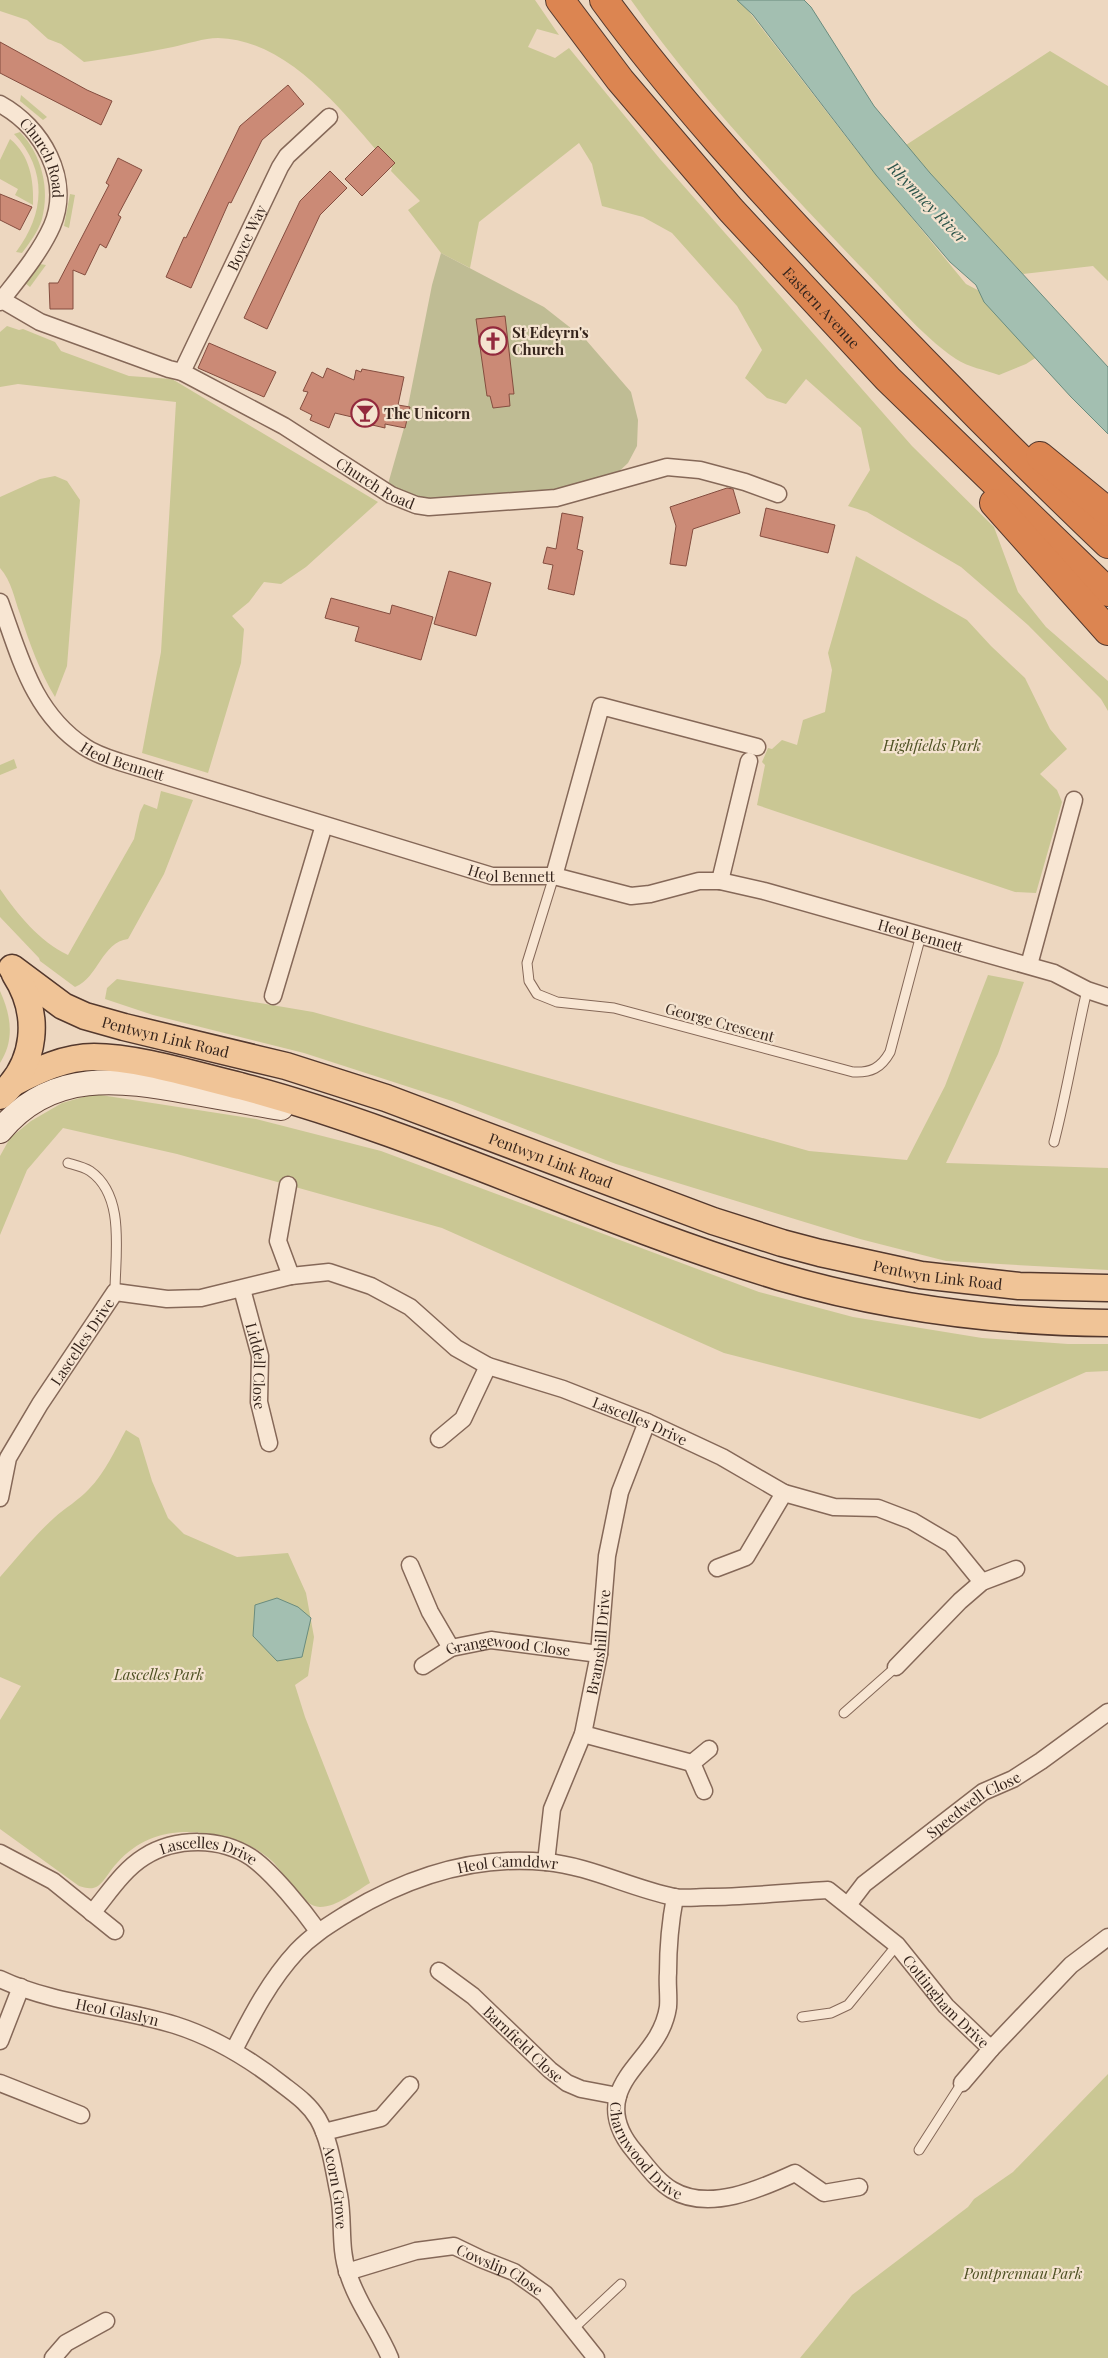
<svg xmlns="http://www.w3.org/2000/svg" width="1108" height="2358" viewBox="0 0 1108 2358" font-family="'Playfair Display',serif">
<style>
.green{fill:#cac794}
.cemetery{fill:#bfbc94}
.water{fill:#a3bfb1;stroke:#6a8c7e}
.building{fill:#cb8a76;stroke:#844d3f}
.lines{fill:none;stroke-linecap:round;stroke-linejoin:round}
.lane-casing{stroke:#856858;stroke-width:11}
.street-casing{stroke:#856858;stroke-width:19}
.secondary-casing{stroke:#67493c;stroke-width:26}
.primary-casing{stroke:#53382d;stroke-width:29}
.highway-casing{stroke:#53382d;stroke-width:30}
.lane{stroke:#f8e6d3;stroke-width:9}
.street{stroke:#f8e6d3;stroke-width:16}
.secondary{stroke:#f8e6d3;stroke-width:24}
.primary{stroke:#f0c497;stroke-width:26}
.highway{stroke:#dc8551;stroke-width:28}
.labels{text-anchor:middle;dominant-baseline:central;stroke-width:4.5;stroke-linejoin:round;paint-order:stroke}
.street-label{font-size:15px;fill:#35241c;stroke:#f4e3cf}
.poi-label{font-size:15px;font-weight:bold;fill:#35241c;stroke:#f4e3cf;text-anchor:start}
.park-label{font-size:15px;font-style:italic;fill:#4e5123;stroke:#f4e3cf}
.water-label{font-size:16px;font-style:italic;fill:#2c554b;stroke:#f4e3cf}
</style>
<rect width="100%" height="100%" fill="#edd7c0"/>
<g class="green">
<path d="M0 0H535L559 35 537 29 528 47 555 58 569 48 660 159 912 446 994 527 1018 592 1046 627 1108 681V711L1101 699 1028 625 961 567 867 512 848 506 870 470 861 428 806 379 786 404 767 398 745 378 762 350 737 306 672 233 643 217 602 206 592 164 579 143 479 222 470 268 441 253 408 210 420 201 391 171 392 168C347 118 292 40 218 38 204 38 187 44 173 47 144 53 114 58 84 62L61 44 48 39 27 20 0 11Z"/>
<path d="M631 0H740L857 151 966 284 993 298 1043 353 1026 364 999 375C985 370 968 367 956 359 919 334 890 296 858 264 778 180 698 95 631 0Z"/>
<polygon points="1050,51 1108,86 1108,281 1093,266 1023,274 930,173 906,145"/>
<polygon points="21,95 47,117 43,120 20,101"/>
<path d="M20 132C42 155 50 189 42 219 38 232 30 242 22 253L16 252C45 214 48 170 14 134Z"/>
<path d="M10 139C30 155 34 181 33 205L15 195 18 189 0 179V160Z"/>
<polygon points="70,194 75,195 69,228 64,226"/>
<polygon points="40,264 46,265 30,287 25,283"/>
<polygon points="7,326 19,330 23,329 55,342 61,351 129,376 172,379 378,502 306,567 281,584 264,582 249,602 232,616 244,629 241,663 208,773 142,753 161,652 176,402 18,384 0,387 0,332"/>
<path d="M55 476 67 481 80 500 67 666 55 697C40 672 29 642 20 614 14 598 12 582 0 568V497L40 479Z"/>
<polygon points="856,556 967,620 991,646 1025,678 1050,729 1067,749 1040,774 1057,790 1062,802 1036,893 1015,892 757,805 765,765 762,762 768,748 772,749 782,740 797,745 803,720 825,712 832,670 828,653"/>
<polygon points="14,759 17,768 0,775 0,765"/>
<path d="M161 791 193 800 164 874 128 939C102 942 98 978 75 987L40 961 39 958 0 917V889C18 915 39 941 68 955L134 839 140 812 144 804 157 809Z"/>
<polygon points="988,975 1024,982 998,1054 946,1163 1108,1168 1108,1270 946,1261 860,1239 616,1164 452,1101 304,1053 153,1015 105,999 107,988 117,979 313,1012 809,1151 907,1160 945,1086"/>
<path d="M0 991C11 1015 15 1040 0 1063Z"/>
<polygon points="94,1094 256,1119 381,1151 759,1292 853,1317 982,1338 1068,1344 1108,1344 1108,1371 1086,1372 980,1419 724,1353 442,1228 177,1154 63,1128 27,1170 0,1235 0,1156 10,1138 31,1121 62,1103"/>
<path d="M126 1430 139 1438 152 1481 168 1518 184 1534 237 1557 288 1553 306 1593 314 1637 308 1676 295 1685 305 1717 370 1883C356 1891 337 1907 320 1907 302 1907 284 1872 272 1861 254 1845 233 1837 210 1834 174 1828 142 1835 117 1863 110 1870 105 1881 98 1886 92 1890 85 1888 79 1886L0 1829V1720L21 1686 0 1677V1577C18 1557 34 1536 54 1518 65 1508 79 1500 89 1489 105 1473 115 1450 126 1430Z"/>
<polygon points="1108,2074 1108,2358 800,2358 852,2295 968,2207 974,2199 1013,2172"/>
</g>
<polygon class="cemetery" points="441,253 544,307 586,340 631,392 638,420 637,446 628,463 613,477 559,490 428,499 417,498 388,484 410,407 408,406 432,285"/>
<g class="water">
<polygon points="737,0 804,0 811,7 874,106 930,173 1108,367 1108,434 1071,397 984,302 976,285 950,262 876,175 753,15"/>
<polygon points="277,1598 298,1607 311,1618 302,1657 277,1661 253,1636 255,1605"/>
</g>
<g class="building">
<polygon points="0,42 87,90 112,101 101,125 0,73"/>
<polygon points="288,85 304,104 262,140 231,203 229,202 191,288 166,277 184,237 186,238 240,126"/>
<polygon points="378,146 395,163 362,196 345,179"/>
<polygon points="118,158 142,170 118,215 121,217 106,248 100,244 85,275 73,270 73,309 50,309 49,283 58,283 109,185 106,183"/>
<polygon points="330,171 347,188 320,215 267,329 244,318 300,201"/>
<polygon points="0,194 32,207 20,230 0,220"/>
<polygon points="505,316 514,394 509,394 510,406 493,408 490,396 487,396 476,319"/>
<polygon points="209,343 276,372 264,397 198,368"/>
<polygon points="327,368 354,380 356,370 361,372 362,369 404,377 398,405 410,407 405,428 385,424 385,428 368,424 369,421 335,413 329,428 310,420 312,415 300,409 308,392 303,391 312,372 323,378"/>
<polygon points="727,488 733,489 740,513 693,529 686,566 670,564 676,526 670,507"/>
<polygon points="766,508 835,525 828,553 760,536"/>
<polygon points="562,513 583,517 577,549 583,551 574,595 548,589 553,565 543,563 547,547 556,549"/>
<polygon points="449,571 491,583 476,636 434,624"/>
<polygon points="331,598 390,614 392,605 433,617 421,660 355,641 359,627 325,618"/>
</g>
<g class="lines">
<g class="lane-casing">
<g id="lane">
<path d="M554 876 527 963 529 981 537 994 557 1002 614 1008 853 1072C871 1073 881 1068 890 1052L921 935"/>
<path d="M1054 1142C1067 1092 1075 1041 1087 990"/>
<path d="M68 1163C75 1165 84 1167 90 1171 126 1196 115 1254 115 1292"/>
<polyline points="844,1713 896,1667"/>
<polyline points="802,2017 831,2013 848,2005 897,1945"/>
<polyline points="919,2150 962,2083"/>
<polyline points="574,2328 621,2284"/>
</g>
</g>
<g class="street-casing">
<g id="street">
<path id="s1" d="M0 104C42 127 72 179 52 226 40 253 18 279 0 302"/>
<path id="s2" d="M2 300 40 322 169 369 182 372 284 426 391 495 416 505 429 507 556 498 667 467 700 470 745 482 778 494"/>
<path id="s3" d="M182 372 280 167 287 156 329 117"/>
<path id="s4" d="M0 602C20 657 33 713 85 747 95 754 108 758 120 762L492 876H554L631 896 650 894 699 881H720L764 891 1054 973 1087 990 1108 997"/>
<polyline points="554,876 601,706 757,747"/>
<polyline points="720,881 749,761"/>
<polyline points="1029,965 1074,800"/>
<polyline points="273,996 324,825"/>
<path id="s5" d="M288 1185 278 1241 291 1276 329 1272 371 1286 410 1307 456 1348 488 1366 563 1389 647 1422 722 1457 784 1493 834 1507 878 1508 912 1521 951 1544 982 1582"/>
<path id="s6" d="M242 1289 260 1356 259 1402 269 1443"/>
<polyline points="439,1439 463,1419 488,1366"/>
<path id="s7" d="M0 1498 8 1458 40 1404 115 1292 167 1299 201 1298 291 1276"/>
<polyline points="410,1565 430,1612 451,1648"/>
<polyline points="717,1568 746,1557 784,1493"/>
<path id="s8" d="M423 1666 451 1648 491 1640 599 1654"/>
<polyline points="896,1667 960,1601 982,1582 1016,1569"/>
<polyline points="583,1734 692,1763"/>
<polyline points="704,1791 692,1763 709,1749"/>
<polyline points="0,1853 53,1881 115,1931"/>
<path id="s9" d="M546 1862 552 1809 583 1734 599 1654 607 1556 620 1492 647 1422"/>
<path id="s10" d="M675 1897C670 1923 668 1947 668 1973 667 1984 669 1996 668 2007 662 2047 627 2065 618 2096 612 2117 622 2137 635 2152 646 2165 657 2181 672 2190 709 2212 760 2189 795 2173L824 2193 859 2187"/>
<path id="s11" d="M848 1905 864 1884 983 1792 1013 1779 1041 1761 1108 1712"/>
<path id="s12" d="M92 1913C108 1894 123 1870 144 1857 176 1837 221 1837 252 1858 273 1873 303 1910 318 1931"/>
<path id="s13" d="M439 1971 473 1996 550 2070 567 2083 581 2089 618 2096"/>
<path id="s14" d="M0 1979C55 2005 117 2007 175 2025 216 2038 250 2059 283 2085 296 2095 309 2104 318 2119 330 2140 334 2171 339 2195 344 2221 339 2248 348 2273 357 2303 378 2329 390 2358"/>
<polyline points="0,2041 21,1987"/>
<path id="s15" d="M234 2050C252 2015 270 1980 297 1951 312 1935 329 1925 348 1913 408 1877 475 1855 546 1862 590 1866 630 1888 674 1897 684 1899 697 1897 708 1897 748 1897 788 1892 828 1890L897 1945 946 2006 991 2049 1071 1965 1108 1937"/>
<polyline points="0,2083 81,2115"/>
<polyline points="962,2083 991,2049"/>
<polyline points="324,2132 381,2118 410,2085"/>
<path id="s16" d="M347 2272 416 2251 454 2246 481 2259 514 2272 545 2294 596 2358"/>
<polyline points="53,2358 66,2343 106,2321"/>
</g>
</g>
<g class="secondary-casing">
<path id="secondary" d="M0 1131C51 1069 120 1079 190 1092 220 1097 250 1103 281 1108"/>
</g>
<g class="primary-casing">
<g id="primary">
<path id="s17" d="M12 968 63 1006 85 1016 124 1027 286 1066 386 1098 713 1221 782 1243 820 1253 921 1275 1019 1286 1108 1288"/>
<path d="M13 1083C38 1070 65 1057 94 1057 137 1057 198 1076 240 1086 425 1135 597 1222 780 1277 887 1308 997 1322 1108 1323"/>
<path d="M0 1096C37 1064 41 1014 15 974"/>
</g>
</g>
<g class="highway-casing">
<g id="highway">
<path id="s18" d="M560 0 620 80 731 210 888 379 1108 592"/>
<path d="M604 0C675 97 756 185 838 272 926 365 1016 456 1108 544"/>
<polyline points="1040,456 1108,512"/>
<polyline points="994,503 1108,631"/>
</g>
</g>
<use href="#lane" class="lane"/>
<use href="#street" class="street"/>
<use href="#secondary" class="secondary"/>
<use href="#primary" class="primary"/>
<use href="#highway" class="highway"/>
</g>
<defs>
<g id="church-ring" transform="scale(1.4375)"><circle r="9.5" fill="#f4e3cf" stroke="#93293d" stroke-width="1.5"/><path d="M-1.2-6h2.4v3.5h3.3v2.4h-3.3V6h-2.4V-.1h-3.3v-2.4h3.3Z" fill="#93293d"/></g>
<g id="bar-ring" transform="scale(1.4375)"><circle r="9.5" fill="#f4e3cf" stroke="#93293d" stroke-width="1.5"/><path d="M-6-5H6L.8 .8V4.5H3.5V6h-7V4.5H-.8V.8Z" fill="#93293d"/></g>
</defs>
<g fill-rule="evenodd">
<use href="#church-ring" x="493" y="341"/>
<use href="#bar-ring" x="365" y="413"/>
</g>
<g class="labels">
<g class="street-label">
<text stroke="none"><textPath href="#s1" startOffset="72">Church Road</textPath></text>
<text stroke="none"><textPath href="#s3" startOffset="149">Boyce Way</textPath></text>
<text stroke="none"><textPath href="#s18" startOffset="404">Eastern Avenue</textPath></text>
<text stroke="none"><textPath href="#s2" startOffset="418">Church Road</textPath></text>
<text stroke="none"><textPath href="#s4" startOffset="212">Heol Bennett</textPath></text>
<text stroke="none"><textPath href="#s4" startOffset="618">Heol Bennett</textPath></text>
<text stroke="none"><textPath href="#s4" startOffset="1039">Heol Bennett</textPath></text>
<text transform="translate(720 1022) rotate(15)">George Crescent</text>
<text stroke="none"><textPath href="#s17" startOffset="171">Pentwyn Link Road</textPath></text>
<text stroke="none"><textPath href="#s17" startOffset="576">Pentwyn Link Road</textPath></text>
<text stroke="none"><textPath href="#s17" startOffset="981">Pentwyn Link Road</textPath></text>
<text stroke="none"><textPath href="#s7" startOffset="179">Lascelles Drive</textPath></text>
<text stroke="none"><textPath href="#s6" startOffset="79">Liddell Close</textPath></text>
<text stroke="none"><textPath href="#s5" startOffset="481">Lascelles Drive</textPath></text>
<text stroke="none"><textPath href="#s9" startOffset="228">Bramshill Drive</textPath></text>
<text stroke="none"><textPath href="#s8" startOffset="91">Grangewood Close</textPath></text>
<text stroke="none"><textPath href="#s11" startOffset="162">Speedwell Close</textPath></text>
<text stroke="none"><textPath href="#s12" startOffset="145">Lascelles Drive</textPath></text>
<text stroke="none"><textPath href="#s15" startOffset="351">Heol Camddwr</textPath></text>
<text stroke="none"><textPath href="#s15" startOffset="840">Cottingham Drive</textPath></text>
<text stroke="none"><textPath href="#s14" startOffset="122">Heol Glaslyn</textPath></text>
<text stroke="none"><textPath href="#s13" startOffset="112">Barnfield Close</textPath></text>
<text stroke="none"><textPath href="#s10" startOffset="279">Charnwood Drive</textPath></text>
<text stroke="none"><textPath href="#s14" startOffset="426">Acorn Grove</textPath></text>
<text stroke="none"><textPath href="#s16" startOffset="162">Cowslip Close</textPath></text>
</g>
<g class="poi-label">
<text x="512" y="332">St Edeyrn's<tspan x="512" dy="17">Church</tspan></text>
<text x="384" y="413">The Unicorn</text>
</g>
<g class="park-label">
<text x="932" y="745">Highfields Park</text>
<text x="159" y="1674">Lascelles Park</text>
<text x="1023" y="2273">Pontprennau Park</text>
</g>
<g class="water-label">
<text transform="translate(928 202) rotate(46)">Rhymney River</text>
</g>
</g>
</svg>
